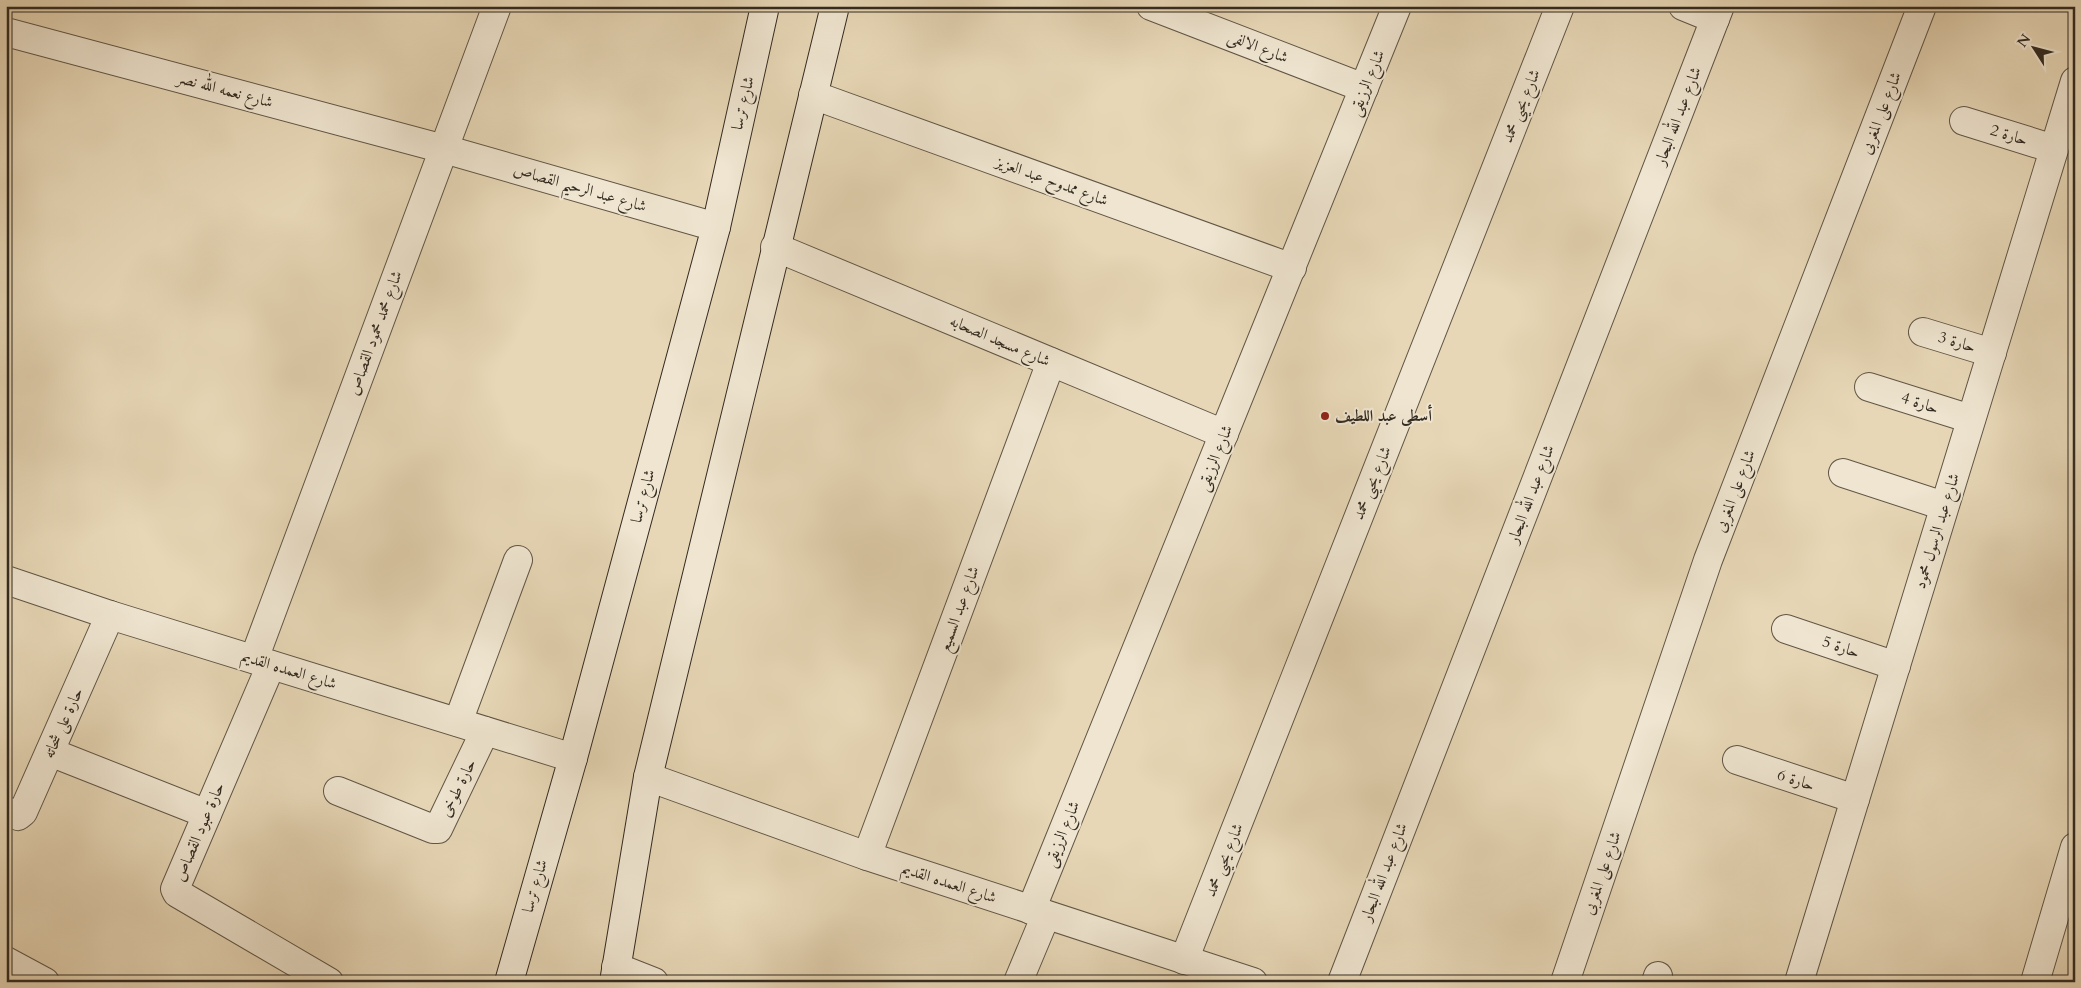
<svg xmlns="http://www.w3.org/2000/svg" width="2081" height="988" viewBox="0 0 2081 988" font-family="Cardo,Amiri,serif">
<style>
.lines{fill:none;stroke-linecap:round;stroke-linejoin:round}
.minor-casing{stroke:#605646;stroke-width:30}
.tertiary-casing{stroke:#605646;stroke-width:30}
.secondary-casing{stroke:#332b21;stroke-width:30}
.minor{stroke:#efe5d0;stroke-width:28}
.tertiary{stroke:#efe5d0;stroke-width:28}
.secondary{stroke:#efe5d0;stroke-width:28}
.poi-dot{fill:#8f2418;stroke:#efe5d0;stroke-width:2}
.labels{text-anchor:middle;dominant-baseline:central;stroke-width:4;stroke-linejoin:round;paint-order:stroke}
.street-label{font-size:16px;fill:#332b21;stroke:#efe5d0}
.poi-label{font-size:16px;font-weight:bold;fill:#332b21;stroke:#efe5d0;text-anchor:start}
</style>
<rect width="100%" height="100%" fill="#e7d7b6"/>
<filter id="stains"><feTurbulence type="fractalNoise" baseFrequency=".004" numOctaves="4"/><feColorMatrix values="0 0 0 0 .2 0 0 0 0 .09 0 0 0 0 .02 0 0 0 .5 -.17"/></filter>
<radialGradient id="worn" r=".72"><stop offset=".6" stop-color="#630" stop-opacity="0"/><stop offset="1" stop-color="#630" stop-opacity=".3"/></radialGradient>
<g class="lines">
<g class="minor-casing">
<g id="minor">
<polyline points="1151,6 1364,88"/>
<polyline points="1683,6 1715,19"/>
<polyline points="813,95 1292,268"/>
<polyline points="1964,121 2054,149"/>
<polyline points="775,247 1224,434"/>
<polyline points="1923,332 1992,353"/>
<polyline points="1869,387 1971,419"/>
<polyline points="1843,473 1944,506"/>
<polyline points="6,580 110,615 573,758"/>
<polyline points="1786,629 1896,666"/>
<polyline points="254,659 497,6"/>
<polyline points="271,665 175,889 177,893 329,982"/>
<polyline points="458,722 518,560"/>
<polyline points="50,752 207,814"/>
<polyline points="1737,760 1855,799"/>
<polyline points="648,777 867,856 1253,982"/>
<polyline points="338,791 433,829 438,829 485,731"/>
<polyline points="6,811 18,816 23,812 110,615"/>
<polyline points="867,856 1051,362"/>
<polyline points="1031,910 1397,6"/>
<polyline points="1184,960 1560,6"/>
<polyline points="6,961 45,982"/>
<polyline points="616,967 654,982"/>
<polyline points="1018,982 1046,915"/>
<polyline points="1342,982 1720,6"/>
<polyline points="1565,982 1708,560 1922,6"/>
<polyline points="1656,982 1658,976"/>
<polyline points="1799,982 2075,81"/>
<polyline points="2035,982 2075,847"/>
</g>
</g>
<g class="tertiary-casing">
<polyline id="tertiary" points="6,32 444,149 716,227"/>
</g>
<g class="secondary-casing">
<g id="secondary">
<polyline points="509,982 573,758 716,227 765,6"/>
<polyline points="614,982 648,777 835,6"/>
</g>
</g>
<use href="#minor" class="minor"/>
<use href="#tertiary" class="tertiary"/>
<use href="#secondary" class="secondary"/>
</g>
<circle class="poi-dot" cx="1325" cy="416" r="5"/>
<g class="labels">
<g class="street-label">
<text transform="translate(1258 47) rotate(21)">شارع الالفى</text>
<text transform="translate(1367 83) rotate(-68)">شارع الرزيقى</text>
<text transform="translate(225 90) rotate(15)">شارع نعمه الله نصر</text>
<text transform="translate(743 103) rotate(-77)">شارع ترسا</text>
<text transform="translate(1521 106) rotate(-68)">شارع يحيى محمد</text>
<text transform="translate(1881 113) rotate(-69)">شارع على المغربى</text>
<text transform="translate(1678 116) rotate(-69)">شارع عبد الله البحار</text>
<text transform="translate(2009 135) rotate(17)">حارة 2</text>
<text transform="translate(1052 181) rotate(20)">شارع ممدوح عبد العزيز</text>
<text transform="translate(580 188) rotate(16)">شارع عبد الرحيم القصاص</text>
<text transform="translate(375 333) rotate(-70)">شارع محمد محمود القصاص</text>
<text transform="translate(1000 341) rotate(23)">شارع مسجد الصحابه</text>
<text transform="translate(1957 342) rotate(17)">حارة 3</text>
<text transform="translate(1920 403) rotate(18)">حارة 4</text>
<text transform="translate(1215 458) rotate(-68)">شارع الرزيقى</text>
<text transform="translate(1372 483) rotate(-68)">شارع يحيى محمد</text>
<text transform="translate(1735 491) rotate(-69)">شارع على المغربى</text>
<text transform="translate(1531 494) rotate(-69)">شارع عبد الله البحار</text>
<text transform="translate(643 496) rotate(-75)">شارع ترسا</text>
<text transform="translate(1937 531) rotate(-73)">شارع عبد الرسول محمود</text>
<text transform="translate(959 609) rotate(-70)">شارع عبد السميع</text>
<text transform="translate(1841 647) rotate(19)">حارة 5</text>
<text transform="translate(289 670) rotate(17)">شارع العمده القديم</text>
<text transform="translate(63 723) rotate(-66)">حارة على شحاته</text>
<text transform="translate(1796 780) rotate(18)">حارة 6</text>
<text transform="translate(458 788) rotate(-64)">حارة طوخى</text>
<text transform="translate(199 832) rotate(-67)">حارة عبود القصاص</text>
<text transform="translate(1062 834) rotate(-68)">شارع الرزيقى</text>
<text transform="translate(1224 860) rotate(-68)">شارع يحيى محمد</text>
<text transform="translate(1384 872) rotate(-69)">شارع عبد الله البحار</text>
<text transform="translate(1602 873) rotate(-71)">شارع على المغربى</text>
<text transform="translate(949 883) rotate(18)">شارع العمده القديم</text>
<text transform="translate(535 886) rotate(-74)">شارع ترسا</text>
</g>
<g class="poi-label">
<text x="1335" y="416">أسطى عبد اللطيف</text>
</g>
</g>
<rect width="2081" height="988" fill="none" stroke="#e7d7b6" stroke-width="25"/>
<rect x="8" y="8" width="2066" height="973" fill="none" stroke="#332b21" stroke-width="2.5"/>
<rect x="12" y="12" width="2056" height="963" fill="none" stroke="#332b21"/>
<g transform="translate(2034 48) rotate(306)" stroke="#efe5d0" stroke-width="4" paint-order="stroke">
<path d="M0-4L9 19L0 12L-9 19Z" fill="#332b21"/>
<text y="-8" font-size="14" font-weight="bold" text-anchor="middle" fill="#332b21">N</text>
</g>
<rect width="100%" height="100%" filter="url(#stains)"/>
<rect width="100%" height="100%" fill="url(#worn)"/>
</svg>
